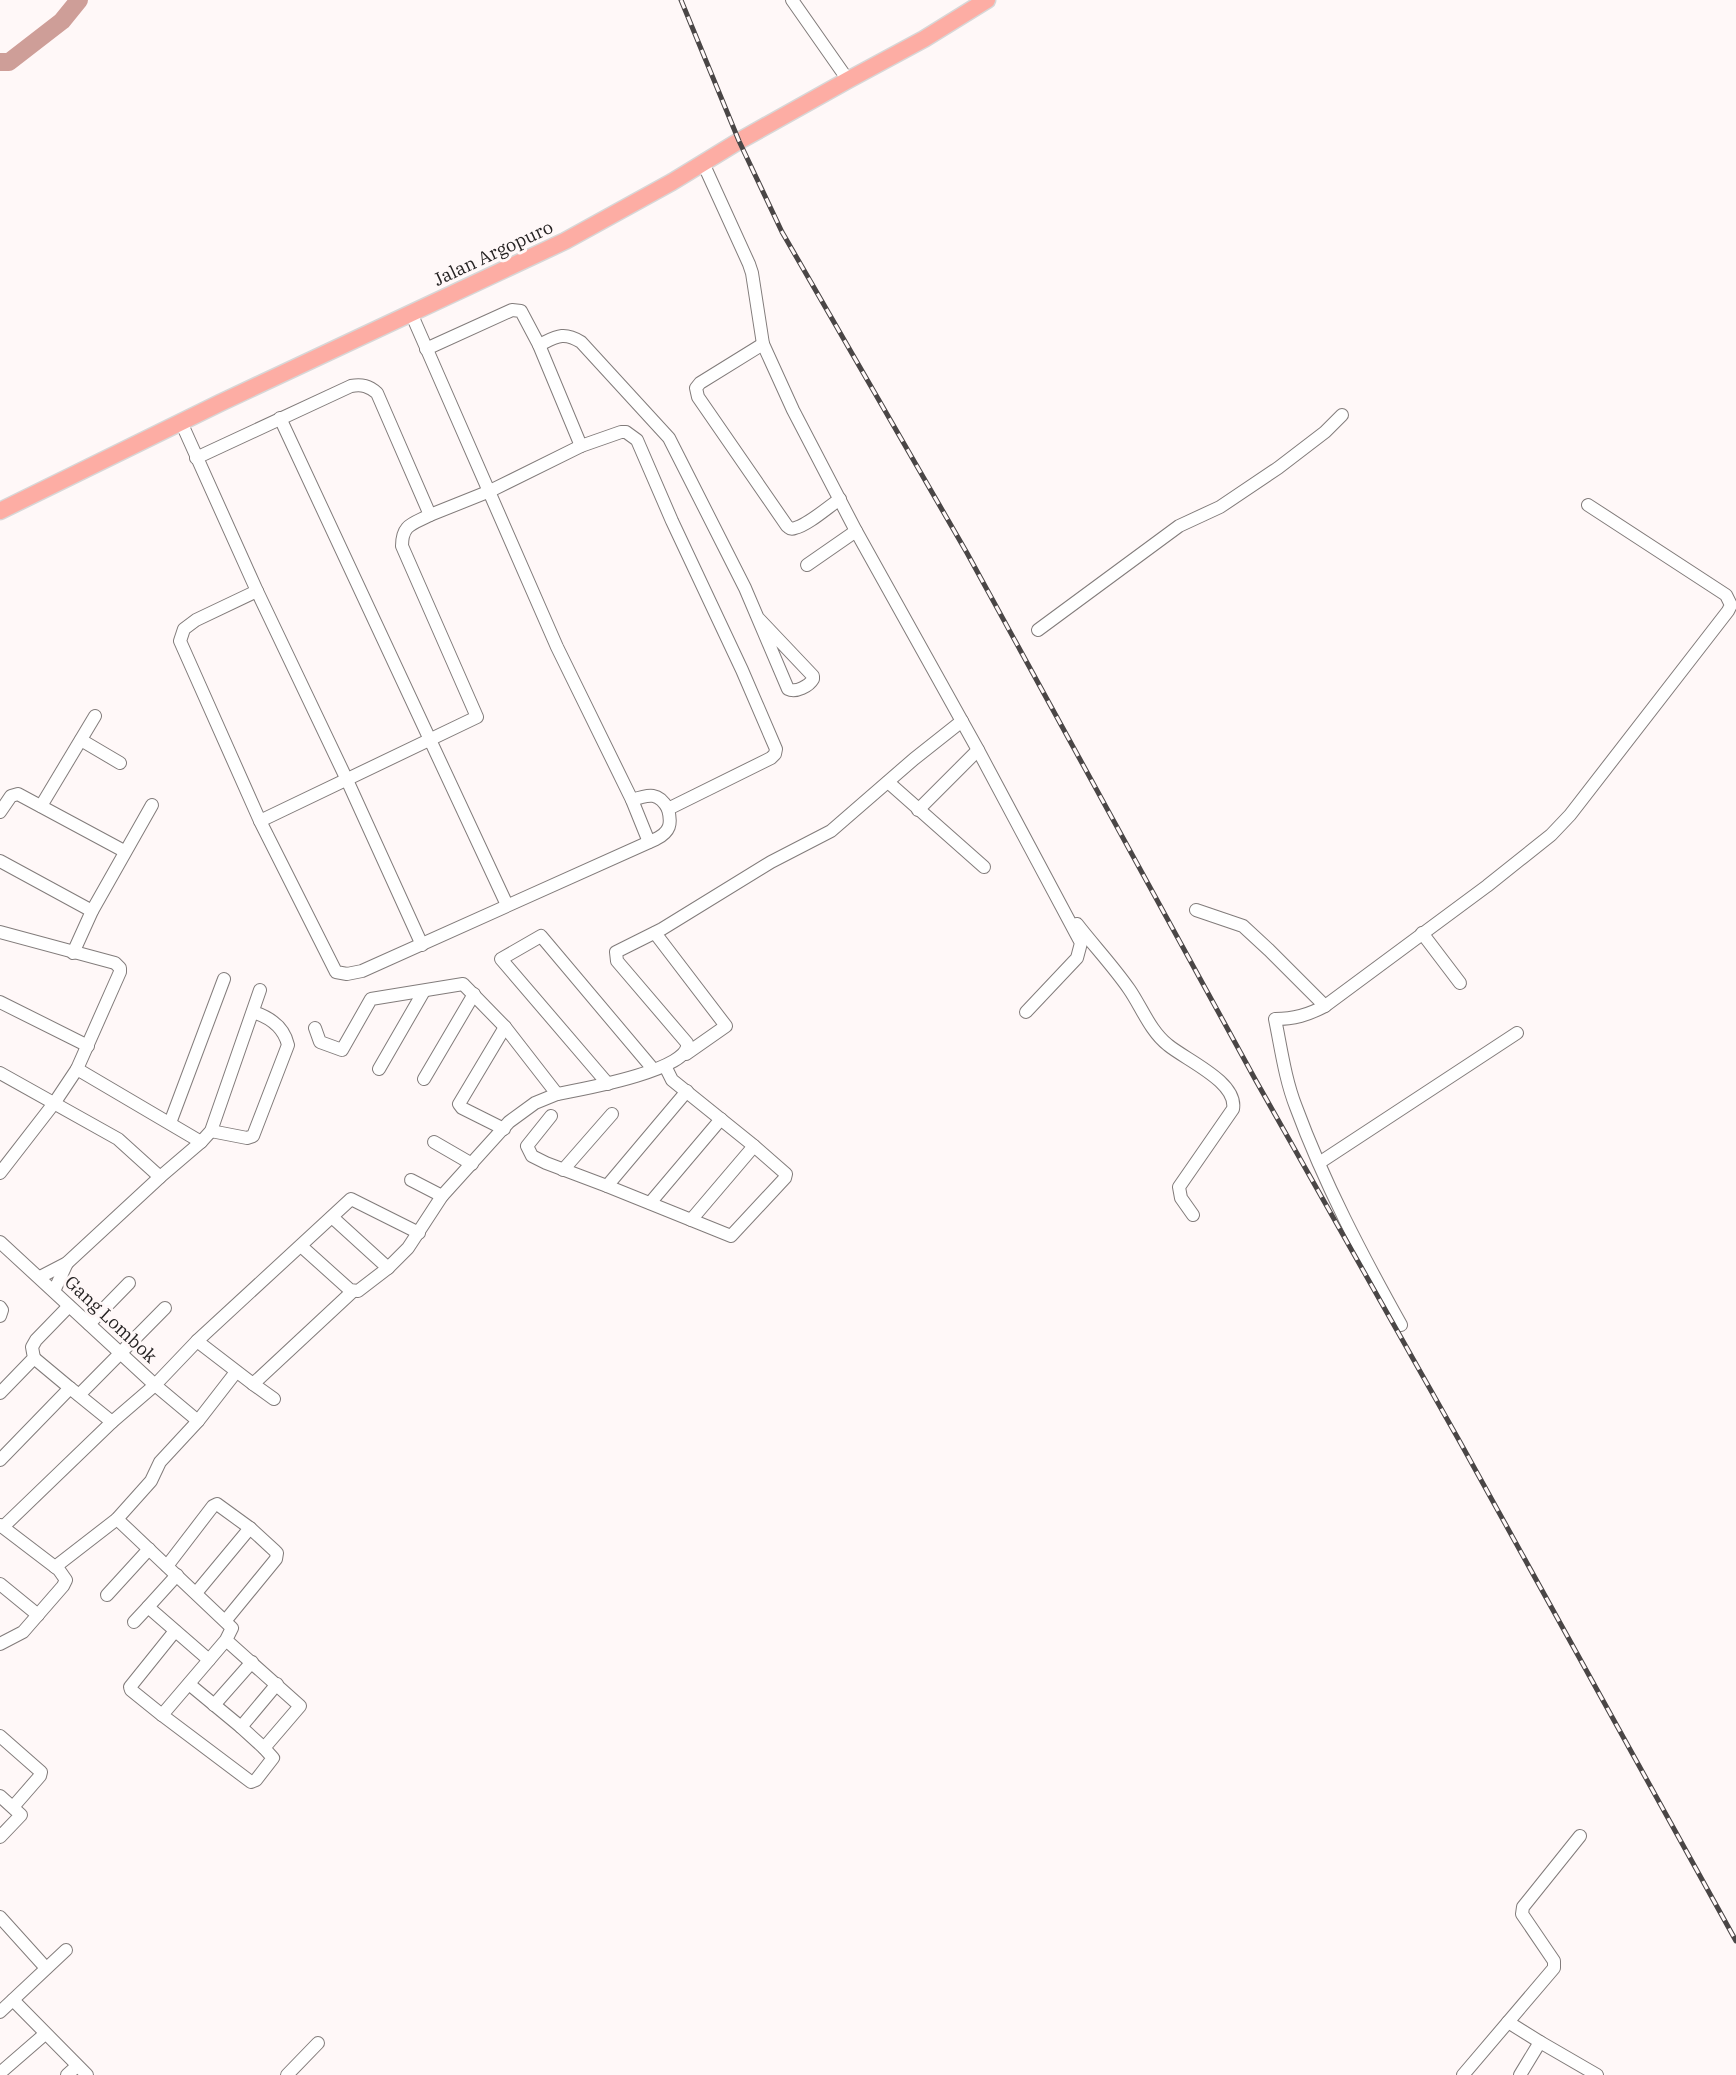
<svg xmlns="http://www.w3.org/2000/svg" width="1736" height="2075" viewBox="0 0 1736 2075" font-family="'IBM Plex Serif',serif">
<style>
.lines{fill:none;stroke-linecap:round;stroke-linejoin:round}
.river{stroke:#ce9e98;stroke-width:18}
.minor-casing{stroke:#827c7b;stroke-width:14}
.highway-casing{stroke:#d8d7d7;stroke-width:19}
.minor{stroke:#fff;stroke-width:12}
.highway{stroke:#fdada4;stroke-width:16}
.rail-casing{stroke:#4a4646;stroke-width:5}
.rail{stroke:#fff8f8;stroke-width:3;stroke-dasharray:9;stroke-linecap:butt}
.labels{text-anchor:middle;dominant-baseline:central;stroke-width:6;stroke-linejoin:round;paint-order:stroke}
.street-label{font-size:18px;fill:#262323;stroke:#fff8f8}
</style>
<rect width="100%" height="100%" fill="#fff8f8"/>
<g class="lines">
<polyline class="river" points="0,62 9,62 62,21 79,0"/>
<g class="minor-casing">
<g id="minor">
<polyline points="792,0 848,80"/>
<polyline points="703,163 749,264 752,273 763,344 793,410 856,531 978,750 1081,943 1077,958 1026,1012"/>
<polyline points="411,313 557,647 632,800 649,842"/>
<path d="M763 344 700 383 696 388 698 397 787 526C790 528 790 530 795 528 808 525 828 507 840 499"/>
<path d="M539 345C556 337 563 331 581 342L669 438 745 588 788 689C796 693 809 686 813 679V676L758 618"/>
<polyline points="426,349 512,310 521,311 539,345 581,446"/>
<polyline points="280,418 507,905"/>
<polyline points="181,422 257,591 347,780 422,945"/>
<path d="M196 458 351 386C362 384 369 386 377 393L430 515C413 524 402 524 402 546L477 717 260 821"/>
<path d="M430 515 490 491 581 446 621 432H626L637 440 672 521 742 670 776 749 775 754 771 758 668 809C659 792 649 794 632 800"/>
<polyline points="807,565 856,531"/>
<path d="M257 591 196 620 184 629 180 641 260 821 336 972 347 974 362 971 656 839C670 832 672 824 668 809"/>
<polyline points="1038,630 1179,526 1220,507 1278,468 1325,432 1342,415"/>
<polyline points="81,740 120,763"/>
<polyline points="888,782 984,867"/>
<polyline points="41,806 95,716"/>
<polyline points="918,810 978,750"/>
<polyline points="0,812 11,796 18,794 124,851"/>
<polyline points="0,861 92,911"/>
<polyline points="1196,910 1243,926 1269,950 1325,1006"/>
<path d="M1077 924C1094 946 1113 966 1129 989 1141 1006 1150 1031 1168 1045 1186 1060 1238 1082 1233 1109L1179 1187 1181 1198 1193 1215"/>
<polyline points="0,932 115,963 120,968 120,972 77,1069"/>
<polyline points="655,933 726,1026 686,1054"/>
<polyline points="1422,933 1460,983"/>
<polyline points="73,953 92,911 152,805"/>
<polyline points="0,1002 88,1046"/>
<path d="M315 1028 320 1042 342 1050 371 999 463 984 505 1027 557 1094C578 1090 693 1070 687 1043L617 961 616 952 662 929 771 862 831 831 914 759 962 721"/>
<polyline points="379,1069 424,991"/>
<polyline points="0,1073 118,1139 160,1177"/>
<polyline points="424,1079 474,994"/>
<polyline points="608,1084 501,959 541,936 653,1069"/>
<polyline points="551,1116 527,1146 532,1156 546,1163 607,1186 731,1236 785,1178 786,1174 754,1146 672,1080 665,1066"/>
<polyline points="170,1123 224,979"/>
<polyline points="504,1129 462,1108 459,1104 505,1027"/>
<path d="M211 1131 247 1138 253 1136 288 1045C284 1027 269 1017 253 1012"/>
<polyline points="434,1142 472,1164"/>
<polyline points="1319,1163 1517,1033"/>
<polyline points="563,1170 612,1114"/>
<polyline points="0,1173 55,1102 77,1069 201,1142"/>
<polyline points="411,1180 442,1196"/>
<polyline points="607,1186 687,1091"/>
<polyline points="650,1203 721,1119"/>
<polyline points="332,1217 388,1268"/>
<polyline points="691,1220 754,1146"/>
<polyline points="0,1242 155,1385 198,1421"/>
<polyline points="301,1246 350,1290 358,1291 388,1268 408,1248 442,1196 509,1122 535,1103 557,1094"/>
<polyline points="40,1277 67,1263 160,1177 201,1142 211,1131 260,990"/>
<polyline points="54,1291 67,1263"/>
<polyline points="0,1307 2,1310 0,1316"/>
<polyline points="89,1324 129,1283"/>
<path d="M1401 1325C1362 1255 1324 1183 1296 1107 1285 1079 1281 1048 1275 1019 1294 1019 1308 1015 1325 1006L1487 886 1551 835 1570 815 1728 611 1731 605 1726 595 1588 505"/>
<polyline points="197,1341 253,1384 353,1291"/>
<polyline points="253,1384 274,1399"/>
<polyline points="70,1388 112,1422 155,1385 197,1341 351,1199 419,1233"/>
<polyline points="0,1393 34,1358 32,1347 36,1340 69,1306"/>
<polyline points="79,1395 165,1308"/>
<polyline points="0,1460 70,1388 34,1358"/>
<polyline points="117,1519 232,1628 226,1640 162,1715 251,1782 256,1780 273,1758 264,1748 300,1706 226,1640"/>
<polyline points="0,1525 59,1570 66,1580 63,1586 23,1632 0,1644"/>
<polyline points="3,1527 112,1422"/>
<polyline points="167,1566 213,1506 217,1504 250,1528 275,1551 277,1553 276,1559 226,1620"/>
<polyline points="55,1567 117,1519 151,1481 160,1462 198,1421 236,1372"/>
<polyline points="177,1575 148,1607 209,1660"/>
<polyline points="0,1584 38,1615"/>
<polyline points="196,1593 250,1528"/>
<polyline points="107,1595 149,1549"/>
<polyline points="134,1622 148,1607"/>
<polyline points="189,1684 241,1727 277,1684"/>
<polyline points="214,1705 252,1662"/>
<polyline points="162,1715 131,1690 130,1687 175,1631"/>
<polyline points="241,1727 264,1748"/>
<polyline points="0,1736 41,1772 40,1776 13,1807"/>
<polyline points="0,1796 21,1815 0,1837"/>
<polyline points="0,1917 46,1968"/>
<polyline points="13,2000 87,2075"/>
<polyline points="0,2012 66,1950"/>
<polyline points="1508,2022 1540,2042"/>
<polyline points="0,2073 45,2034"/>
<polyline points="67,2075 77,2066"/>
<polyline points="287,2075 318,2043"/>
<polyline points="1463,2075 1554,1968 1554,1961 1522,1914 1523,1907 1580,1836"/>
<polyline points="1520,2075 1540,2042 1597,2075"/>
</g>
</g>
<g class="highway-casing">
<polyline id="highway" points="0,511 220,403 565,241 672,182 739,141 848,80 924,39 987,0"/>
</g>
<use href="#minor" class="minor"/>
<use href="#highway" class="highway"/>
<g class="rail-casing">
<polyline id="rail" points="681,0 739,141 782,232 967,553 1255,1079 1460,1442 1736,1941"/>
</g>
<use href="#rail" class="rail"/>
</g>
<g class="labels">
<g class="street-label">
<text transform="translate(493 253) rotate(-25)">Jalan Argopuro</text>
<text transform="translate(111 1319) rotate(43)">Gang Lombok</text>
</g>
</g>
</svg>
